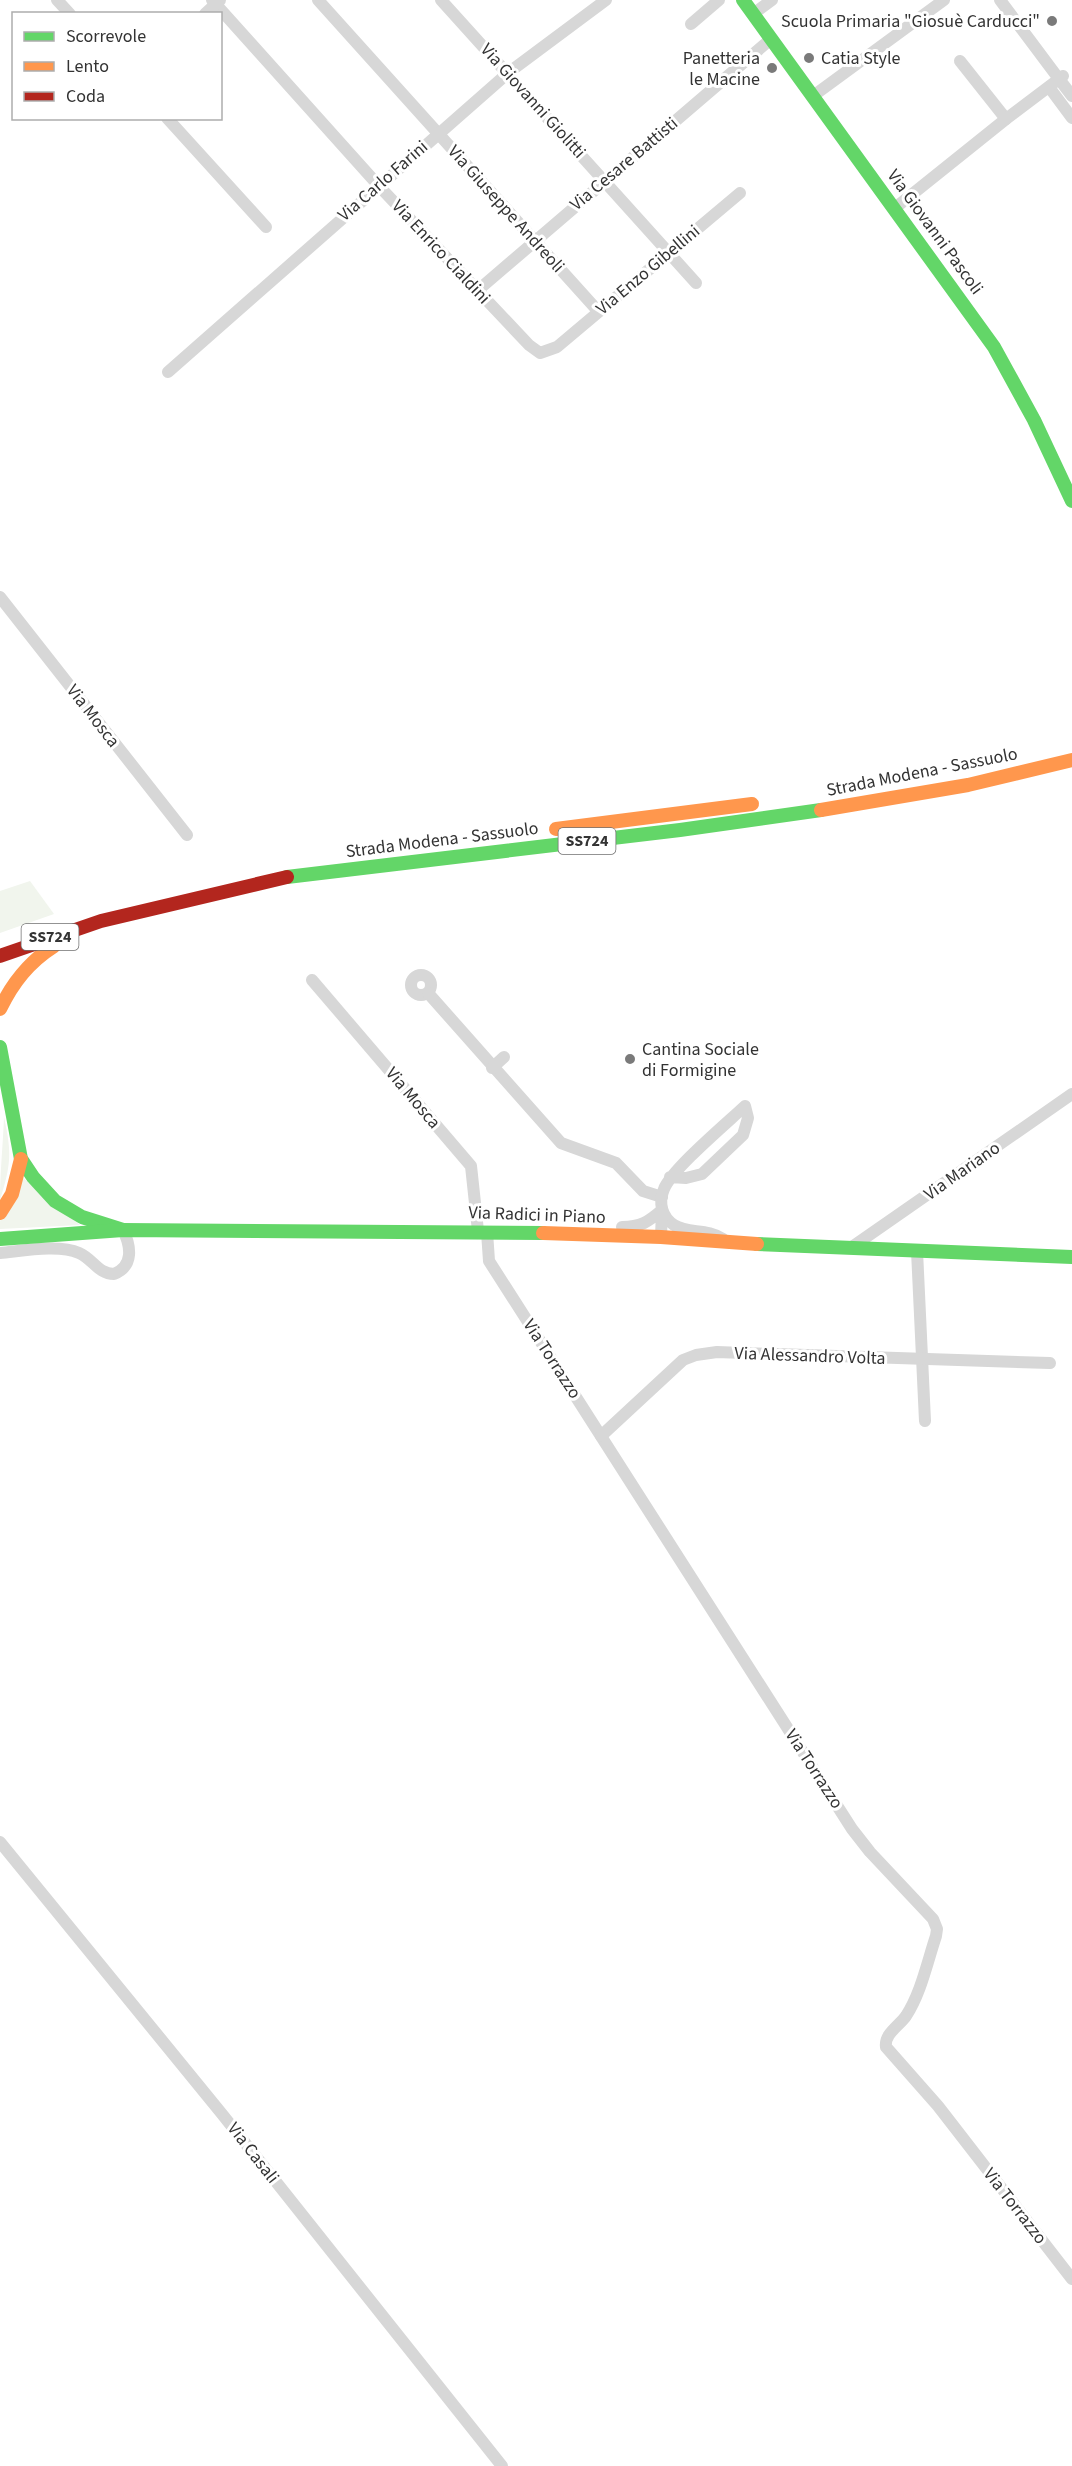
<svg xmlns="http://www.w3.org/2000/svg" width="1072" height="2466" viewBox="0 0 1072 2466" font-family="'Source Sans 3',sans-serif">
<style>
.green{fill:#f1f5ed}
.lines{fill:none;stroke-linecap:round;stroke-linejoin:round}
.street{stroke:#d7d7d7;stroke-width:12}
.fast{stroke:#63d668;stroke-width:14}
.slow{stroke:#ff974d;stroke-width:14}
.jam{stroke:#b3261e;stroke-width:14}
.poi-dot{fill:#7a7a7a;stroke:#fff;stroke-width:2}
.labels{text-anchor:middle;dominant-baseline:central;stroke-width:6;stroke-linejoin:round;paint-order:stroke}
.shield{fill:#fff;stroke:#707070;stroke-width:1.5}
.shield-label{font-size:16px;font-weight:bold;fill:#333}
.poi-label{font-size:18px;fill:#333;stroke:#fff;text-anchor:end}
.street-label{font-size:18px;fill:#333;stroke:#fff}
</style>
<rect width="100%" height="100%" fill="#fff"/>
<g class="green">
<polygon points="30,881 54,914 0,933 0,891"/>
<path d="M4 1117C12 1153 11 1165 0 1200 0 1172 3 1145 4 1117Z"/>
<polygon points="23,1178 80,1225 0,1229 0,1221"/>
</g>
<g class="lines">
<g class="street">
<polyline points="57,0 70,14"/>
<polyline points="212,0 378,185 529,345 540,353 557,347 740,193"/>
<polyline points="318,0 598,311"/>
<polyline points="441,0 696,283"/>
<polyline points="205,14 220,0"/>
<polyline points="753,14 772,0"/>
<polyline points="691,24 719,0"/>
<polyline points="960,61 1006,119"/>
<polyline points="1063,76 1059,79 1072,96"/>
<polyline points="1049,87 1072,118"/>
<polyline points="813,96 944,0"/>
<polyline points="167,118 266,227"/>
<polyline points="895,208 1006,119 1059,79 1000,0"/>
<polyline points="477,291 771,39"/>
<polyline points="168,372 508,73 606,0"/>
<polyline points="0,597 187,835"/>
<circle cx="421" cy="985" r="10"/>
<polyline points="312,980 471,1166 478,1231"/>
<polyline points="428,993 561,1143 616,1163 643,1191 662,1197"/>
<polyline points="492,1068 504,1057"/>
<path d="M670 1177 686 1178 702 1174 743 1135 748 1118 745 1106C727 1123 672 1169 664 1189 658 1203 662 1217 674 1225 688 1234 707 1228 723 1239"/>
<path d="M622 1227C641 1227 648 1222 662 1210L661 1237"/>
<path d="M487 1232 489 1261 852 1829 870 1852 933 1919 937 1929 936 1936C927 1963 921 1993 906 2016 899 2026 884 2034 886 2047L938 2106 1072 2279"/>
<polyline points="852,1247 1072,1094"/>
<polyline points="917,1251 925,1421"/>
<path d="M0 1253C22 1251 59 1244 79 1253 93 1259 98 1274 114 1274 134 1266 131 1246 123 1230"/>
<polyline points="601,1436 683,1360 696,1355 717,1352 743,1353 1050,1363"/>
<polyline points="0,1842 222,2114 502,2466"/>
</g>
<g class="fast">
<polyline points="743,0 994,347 1034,420 1072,501"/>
<polyline points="287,877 680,830 821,810"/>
<polyline points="0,1047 21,1159 33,1177 55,1201 82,1217 123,1230"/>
<polyline points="0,1239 123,1230 543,1233"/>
<polyline points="757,1244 1072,1257"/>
</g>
<g class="slow">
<polyline points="821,810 968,785 1072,760"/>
<polyline points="556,829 752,804"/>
<path d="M0 1009C13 982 29 962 54 946"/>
<polyline points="0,1213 12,1194 21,1159"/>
<polyline points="543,1233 661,1237 757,1244"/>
</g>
<polyline class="jam" points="0,956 101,921 287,877"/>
</g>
<g class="poi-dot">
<circle cx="1052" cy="21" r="6"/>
<circle cx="809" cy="58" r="6"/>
<circle cx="772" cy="68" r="6"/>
<circle cx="630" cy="1059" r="6"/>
</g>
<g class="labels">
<g class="shield">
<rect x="558.5" y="828" width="57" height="26" rx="4.5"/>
<rect x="21.5" y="924" width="57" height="26" rx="4.5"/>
</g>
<g class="shield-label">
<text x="587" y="841">SS724</text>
<text x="50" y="937">SS724</text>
</g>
<g class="poi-label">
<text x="1040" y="21">Scuola Primaria "Giosuè Carducci"</text>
<text x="760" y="58">Panetteria<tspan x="760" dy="21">le Macine</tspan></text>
<text x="821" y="58" text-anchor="start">Catia Style</text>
<text x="642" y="1049" text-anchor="start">Cantina Sociale<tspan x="642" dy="21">di Formigine</tspan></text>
</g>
<g class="street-label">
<text transform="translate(533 101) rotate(48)">Via Giovanni Giolitti</text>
<text transform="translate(624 164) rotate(-40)">Via Cesare Battisti</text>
<text transform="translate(383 181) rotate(-41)">Via Carlo Farini</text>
<text transform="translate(506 209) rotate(48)">Via Giuseppe Andreoli</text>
<text transform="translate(935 232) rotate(54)">Via Giovanni Pascoli</text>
<text transform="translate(441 252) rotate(47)">Via Enrico Cialdini</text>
<text transform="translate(648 270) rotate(-40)">Via Enzo Gibellini</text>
<text transform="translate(93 716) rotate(52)">Via Mosca</text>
<text transform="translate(922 772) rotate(-11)">Strada Modena - Sassuolo</text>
<text transform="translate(442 840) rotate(-7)">Strada Modena - Sassuolo</text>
<text transform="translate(413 1098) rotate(50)">Via Mosca</text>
<text transform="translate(962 1171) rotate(-35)">Via Mariano</text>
<text transform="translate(537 1215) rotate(2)">Via Radici in Piano</text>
<text transform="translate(810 1356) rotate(2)">Via Alessandro Volta</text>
<text transform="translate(552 1359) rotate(57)">Via Torrazzo</text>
<text transform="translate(814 1769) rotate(57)">Via Torrazzo</text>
<text transform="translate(253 2153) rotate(52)">Via Casali</text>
<text transform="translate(1015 2206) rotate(52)">Via Torrazzo</text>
</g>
</g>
<rect x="12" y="12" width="210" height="108" fill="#ffffff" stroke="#adadad" stroke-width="1.5"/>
<rect x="24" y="32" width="30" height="9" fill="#63d668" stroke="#adadad" stroke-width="1.5"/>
<text x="66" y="42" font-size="18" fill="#333333">Scorrevole</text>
<rect x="24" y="62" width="30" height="9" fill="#ff974d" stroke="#adadad" stroke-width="1.5"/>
<text x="66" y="72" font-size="18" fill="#333333">Lento</text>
<rect x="24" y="92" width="30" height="9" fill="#b3261e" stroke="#adadad" stroke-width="1.5"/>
<text x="66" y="102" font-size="18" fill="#333333">Coda</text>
</svg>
